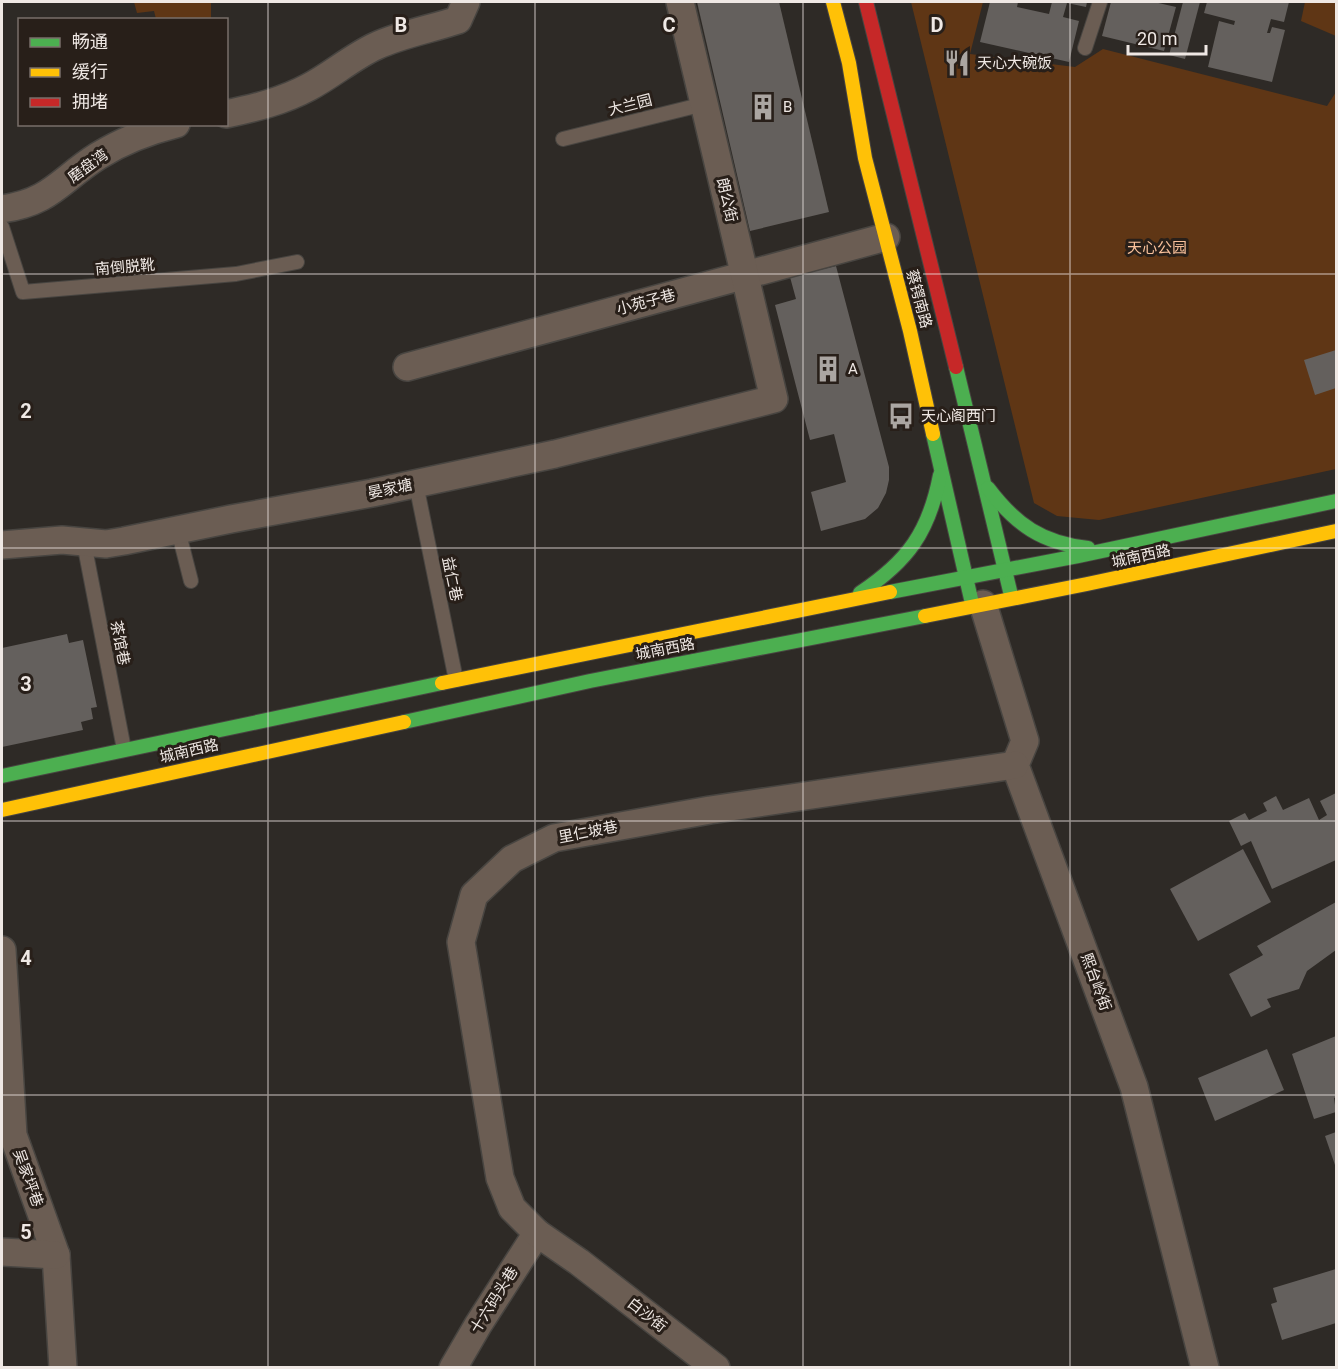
<svg xmlns="http://www.w3.org/2000/svg" width="1338" height="1369" viewBox="0 0 1338 1369" font-family="Roboto,'Noto Sans SC',sans-serif">
<style>
.green{fill:#5f3615}
.building{fill:#64605d}
.lines{fill:none;stroke-linecap:round;stroke-linejoin:round}
.lane-casing{stroke:#484541;stroke-width:16}
.street-casing{stroke:#484541;stroke-width:30}
.fast-casing{stroke:#484541;stroke-width:16}
.slow-casing{stroke:#484541;stroke-width:16}
.jam-casing{stroke:#484541;stroke-width:16}
.lane{stroke:#6b5d53;stroke-width:14}
.street{stroke:#6b5d53;stroke-width:27}
.fast{stroke:#4caf50;stroke-width:14}
.slow{stroke:#ffc107;stroke-width:14}
.jam{stroke:#c62828;stroke-width:14}
.grid{fill:none;stroke:#efe8e4;stroke-width:1.5;stroke-opacity:0.55}
.labels{text-anchor:middle;dominant-baseline:central;stroke-width:6;stroke-linejoin:round;paint-order:stroke}
.poi-label{font-size:15px;fill:#efe8e4;stroke:#281f19;text-anchor:start}
.street-label{font-size:15px;fill:#efe8e4;stroke:#281f19}
.park-label{font-size:15px;fill:#fac19b;stroke:#281f19}
.grid-label{font-size:20px;text-anchor:middle;font-weight:bold;fill:#efe8e4;stroke:#281f19;stroke-width:6;stroke-linejoin:round;paint-order:stroke}
</style>
<rect width="100%" height="100%" fill="#2e2a26"/>
<g class="green">
<polygon points="134,2 211,2 211,19 156,19 154,11 137,13"/>
<polygon points="911,2 983,2 970,54 1075,67 1103,49 1327,106 1336,92 1336,469 1099,520 1057,516 1034,503"/>
<polygon points="1305,2 1336,2 1336,36 1301,21"/>
</g>
<g class="building">
<polygon points="697,2 779,2 829,212 750,231"/>
<polygon points="990,2 1004,3 1004,2 1018,2 1017,7 1049,14 1052,2 1087,2 1086,7 1067,3 1063,17 1079,21 1069,62 980,42"/>
<polygon points="1111,2 1154,2 1176,7 1164,51 1102,36"/>
<polygon points="1183,2 1200,2 1185,59 1169,55"/>
<polygon points="1207,2 1289,2 1284,22 1271,19 1267,33 1270,33 1272,27 1285,30 1272,82 1208,67 1219,21 1234,25 1235,21 1204,13"/>
<polygon points="836,266 889,467 889,480 886,493 878,508 865,519 821,531 811,492 846,482 834,434 810,440 775,305 796,299 790,277"/>
<polygon points="1336,350 1336,388 1315,395 1304,360"/>
<polygon points="67,634 69,643 83,640 97,707 91,708 93,719 81,722 83,730 2,747 2,648"/>
<polygon points="1336,793 1336,860 1272,889 1251,841 1241,846 1229,821 1245,813 1249,820 1267,811 1263,803 1276,796 1283,810 1309,798 1319,820 1327,815 1320,801"/>
<polygon points="1243,849 1271,902 1198,941 1170,889"/>
<polygon points="1336,902 1336,950 1307,971 1299,989 1267,999 1271,1007 1251,1017 1229,974 1263,955 1257,946"/>
<polygon points="1336,1036 1336,1097 1334,1098 1336,1112 1314,1119 1292,1054"/>
<polygon points="1267,1049 1284,1090 1215,1121 1198,1078"/>
<polygon points="1336,1132 1336,1168 1325,1136"/>
<polygon points="1336,1269 1336,1323 1282,1340 1271,1304 1277,1302 1273,1288"/>
</g>
<g class="lines">
<g class="lane-casing">
<g id="lane">
<polyline points="1085,48 1100,2"/>
<polyline points="563,139 704,104"/>
<polyline points="2,227 23,292 236,274 297,262"/>
<polyline points="416,484 456,680"/>
<polyline points="178,530 191,581"/>
<polyline points="84,543 124,749"/>
</g>
</g>
<g class="street-casing">
<g id="street">
<path d="M226 114C255 108 283 101 309 87 332 75 352 57 376 46 402 34 431 29 458 20L466 2"/>
<path d="M2 209C51 202 60 180 98 156 122 141 148 131 176 124"/>
<polyline points="407,367 886,237"/>
<polyline points="2,545 62,540 106,544 124,541 231,519 372,493 555,454 774,399 680,2"/>
<polyline points="983,604 1025,741 1015,765 1134,1087 1205,1368"/>
<polyline points="2,950 13,1135 56,1255 63,1368"/>
<polyline points="2,1252 56,1255"/>
<polyline points="453,1368 478,1325 537,1233"/>
<polyline points="716,1368 579,1262 537,1233 512,1208 500,1178 461,942 474,895 512,859 554,838 710,810 1015,765"/>
</g>
</g>
<g class="fast-casing">
<g id="fast">
<polyline points="956,367 1010,591"/>
<polyline points="933,434 971,599"/>
<path d="M988 488C1016 525 1042 543 1088 548"/>
<polyline points="890,592 1078,556 1336,501"/>
<path d="M860 593C908 561 929 532 940 475"/>
<polyline points="404,722 590,681 925,616"/>
<polyline points="2,776 442,683"/>
</g>
</g>
<g class="slow-casing">
<g id="slow">
<polyline points="833,2 849,63 865,158 910,331 933,434"/>
<polyline points="925,616 1087,584 1336,531"/>
<polyline points="442,683 890,592"/>
<polyline points="2,810 404,722"/>
</g>
</g>
<g class="jam-casing">
<polyline id="jam" points="866,2 956,367"/>
</g>
<use href="#lane" class="lane"/>
<use href="#street" class="street"/>
<use href="#fast" class="fast"/>
<use href="#slow" class="slow"/>
<use href="#jam" class="jam"/>
</g>
<path class="grid" d="M268 2V1368M535 2V1368M803 2V1368M1070 2V1368M2 274H1336M2 548H1336M2 821H1336M2 1095H1336"/>
<defs>
<g id="restaurant-bare" transform="scale(2.07)"><path d="M-5-6h1v4h1v-4h1v4h1v-4h1v5L-1.5 .5V6h-2V.5L-5-1ZM5-6V6H3V1.5H1.5Q1.5-4 5-6Z" fill="#aba6a2" stroke="#281f19" stroke-width="2.5" paint-order="stroke"/></g>
<g id="building-bare" transform="scale(2.07)"><path d="M-4-6H4V6H1V3H-1V6H-4ZM-2.5-4.3h1.7v1.8h-1.7ZM.8-4.3h1.7v1.8H.8ZM-2.5-1h1.7V.8h-1.7ZM.8-1h1.7V.8H.8Z" fill="#aba6a2" stroke="#281f19" stroke-width="2.5" paint-order="stroke"/></g>
<g id="bus-bare" transform="scale(2.07)"><path d="M-5-6H5V4H4V6H2V4H-2V6H-4V4H-5ZM-3.5-4V0h7V-4ZM-3.5 1.2v1.5H-2V1.2ZM2 1.2v1.5H3.5V1.2Z" fill="#aba6a2" stroke="#281f19" stroke-width="2.5" paint-order="stroke"/></g>
</defs>
<g fill-rule="evenodd">
<use href="#restaurant-bare" x="957" y="63"/>
<use href="#building-bare" x="763" y="107"/>
<use href="#building-bare" x="828" y="369"/>
<use href="#bus-bare" x="901" y="416"/>
</g>
<g class="labels">
<g class="poi-label">
<text x="977" y="63">天心大碗饭</text>
<text x="783" y="107">B</text>
<text x="848" y="369">A</text>
<text x="921" y="416">天心阁西门</text>
</g>
<g class="street-label">
<text transform="translate(630 105) rotate(-14)">大兰园</text>
<text transform="translate(88 166) rotate(-36)">磨盘湾</text>
<text transform="translate(727 200) rotate(77)">朗公街</text>
<text transform="translate(125 267) rotate(-5)">南倒脱靴</text>
<text transform="translate(919 299) rotate(75)">蔡锷南路</text>
<text transform="translate(646 302) rotate(-15)">小苑子巷</text>
<text transform="translate(390 489) rotate(-12)">晏家塘</text>
<text transform="translate(1141 556) rotate(-12)">城南西路</text>
<text transform="translate(452 579) rotate(78)">益仁巷</text>
<text transform="translate(120 643) rotate(79)">茶馆巷</text>
<text transform="translate(665 649) rotate(-11)">城南西路</text>
<text transform="translate(189 751) rotate(-13)">城南西路</text>
<text transform="translate(588 832) rotate(-11)">里仁坡巷</text>
<text transform="translate(1096 982) rotate(70)">熙台岭街</text>
<text transform="translate(28 1178) rotate(70)">吴家坪巷</text>
<text transform="translate(494 1300) rotate(-58)">十六码头巷</text>
<text transform="translate(647 1315) rotate(38)">白沙街</text>
</g>
<g class="park-label">
<text x="1157" y="248">天心公园</text>
</g>
</g>
<g class="grid-label">
<text x="401" y="32">B</text>
<text x="669" y="32">C</text>
<text x="937" y="32">D</text>
<text x="26" y="418">2</text>
<text x="26" y="691">3</text>
<text x="26" y="965">4</text>
<text x="26" y="1239">5</text>
</g>
<rect width="1338" height="1369" fill="none" stroke="#efe8e4" stroke-width="6"/>
<rect x="18" y="18" width="210" height="108" fill="#281f19" stroke="#786f6a" stroke-width="1.5"/>
<rect x="30" y="38" width="30" height="9" fill="#4caf50" stroke="#786f6a" stroke-width="1.5"/>
<text x="72" y="48" font-size="18" fill="#efe8e4">畅通</text>
<rect x="30" y="68" width="30" height="9" fill="#ffc107" stroke="#786f6a" stroke-width="1.5"/>
<text x="72" y="78" font-size="18" fill="#efe8e4">缓行</text>
<rect x="30" y="98" width="30" height="9" fill="#c62828" stroke="#786f6a" stroke-width="1.5"/>
<text x="72" y="108" font-size="18" fill="#efe8e4">拥堵</text>
<path d="M1128 45v9h78v-9" fill="none" stroke="#efe8e4" stroke-width="3"/>
<text x="1137" y="45" font-size="18" fill="#efe8e4" stroke="#281f19" stroke-width="4.5" paint-order="stroke">20 m</text>
</svg>
